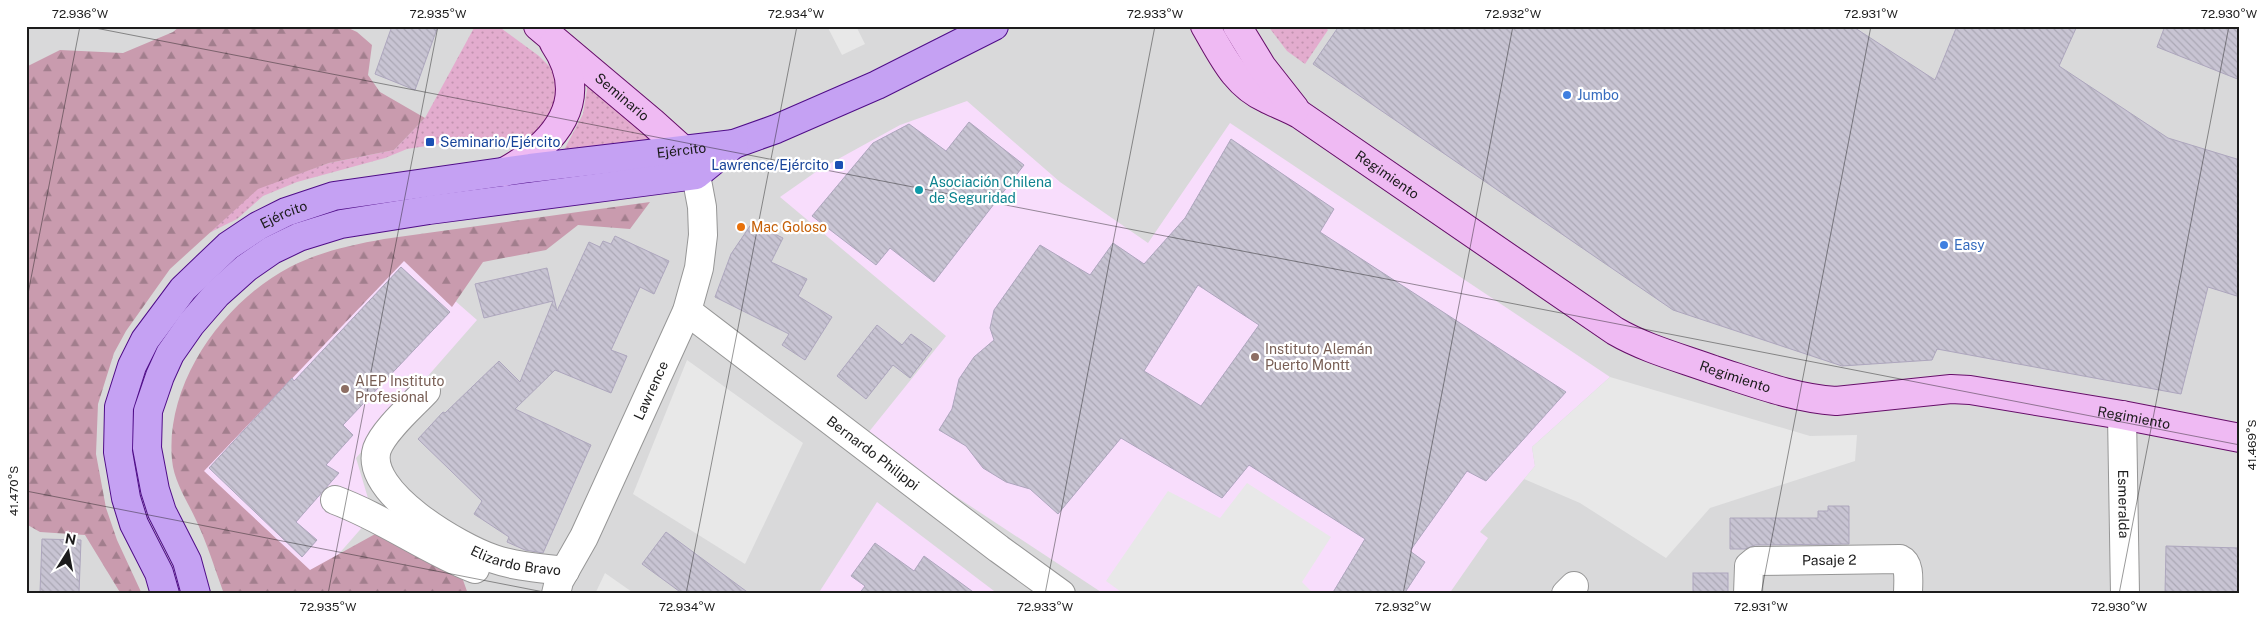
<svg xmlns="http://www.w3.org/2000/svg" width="2266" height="620" viewBox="0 0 2266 620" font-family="'Public Sans',sans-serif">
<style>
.residential{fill:#d9d9da}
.education{fill:#f8ddfc}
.grass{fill:url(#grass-dots)}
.forest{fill:url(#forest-firs)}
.parking{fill:#e8e8e8}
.building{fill:url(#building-back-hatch);stroke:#ada6bd;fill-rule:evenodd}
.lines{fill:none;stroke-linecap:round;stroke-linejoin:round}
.street-casing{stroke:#969696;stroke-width:30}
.secondary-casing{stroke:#660e69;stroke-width:30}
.primary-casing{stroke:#4f0d88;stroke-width:30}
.street{stroke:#fff;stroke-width:28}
.secondary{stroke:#efbaf3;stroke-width:28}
.primary{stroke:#c5a1f3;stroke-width:28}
.ticks{fill:none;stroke:#1c1c1c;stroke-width:1;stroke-opacity:0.45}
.shop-dot{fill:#3f7fe0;stroke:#fff;stroke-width:2}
.transit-dot{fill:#1a4fb4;stroke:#fff;stroke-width:2}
.culture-dot{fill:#0f9aa8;stroke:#fff;stroke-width:2}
.food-dot{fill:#e8710a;stroke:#fff;stroke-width:2}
.education-dot{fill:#8d6e63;stroke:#fff;stroke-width:2}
.labels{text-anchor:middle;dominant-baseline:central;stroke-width:4.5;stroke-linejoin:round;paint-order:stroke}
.shop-label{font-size:14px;fill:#366cbe;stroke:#fff;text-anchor:start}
.street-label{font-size:14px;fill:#1c1c1c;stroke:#fff}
.transit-label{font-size:14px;fill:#164399;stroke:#fff;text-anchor:start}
.culture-label{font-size:14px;fill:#0d838f;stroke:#fff;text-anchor:start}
.food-label{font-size:14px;fill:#c56008;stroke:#fff;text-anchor:start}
.education-label{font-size:14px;fill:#785e54;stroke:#fff;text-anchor:start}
.neatline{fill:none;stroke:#1c1c1c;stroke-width:2}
.ticks-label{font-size:12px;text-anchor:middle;fill:#1c1c1c}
</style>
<defs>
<pattern id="grass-dots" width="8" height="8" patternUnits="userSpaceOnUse" patternTransform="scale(1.25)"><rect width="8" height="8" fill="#e3acce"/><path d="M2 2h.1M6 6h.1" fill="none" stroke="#c293b0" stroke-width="1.8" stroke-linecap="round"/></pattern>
<pattern id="forest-firs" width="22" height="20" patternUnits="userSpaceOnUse" patternTransform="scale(1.25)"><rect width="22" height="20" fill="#c99bae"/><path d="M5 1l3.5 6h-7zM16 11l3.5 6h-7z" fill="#a27e8d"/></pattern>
<pattern id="building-back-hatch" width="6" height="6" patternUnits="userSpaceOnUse" patternTransform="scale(1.25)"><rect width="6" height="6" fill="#c8c4d3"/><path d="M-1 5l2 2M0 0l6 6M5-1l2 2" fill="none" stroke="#aba8b5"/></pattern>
</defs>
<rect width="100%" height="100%" fill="#e8e3ed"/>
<rect class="residential" x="26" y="26" width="2214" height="568"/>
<g class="education">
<polygon points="967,101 1060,182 1148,243 1230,123 1610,377 1532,447 1535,466 1480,532 1488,538 1449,594 1104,594 946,490 868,433 946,336 780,197 820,169 900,125"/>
<polygon points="398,251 477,320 356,458 373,515 315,581 197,473"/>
<polygon points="877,502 998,594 818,594"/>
</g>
<g class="grass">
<polygon points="475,26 498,26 539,56 550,67 555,77 557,91 550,116 525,144 513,147 490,145 475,141 452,142 407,149 385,158 297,182 263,196 237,219 209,233 258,188 329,163 394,150 425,118"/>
<polygon points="1268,26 1324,26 1328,30 1305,64 1287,51"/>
<polygon points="588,84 654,141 563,152 583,114"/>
</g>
<g class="forest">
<polygon points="180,26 344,26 357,32 372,45 368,75 380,92 425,118 394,150 329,163 258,189 170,269 126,331 114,353 98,404 96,454 106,508 117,540 142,594 121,594 85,535 40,532 26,524 26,67 60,50 123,53 173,32"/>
<path d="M650 202 630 229 578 225 546 250 483 262 452 307 404 261 204 471 310 570 377 533 463 580 468 594H224C215 569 207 543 196 520 187 500 174 482 172 460 165 383 223 302 290 267 319 252 351 245 384 239Z"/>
</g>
<g class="parking">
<polygon points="827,26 856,26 865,44 842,55"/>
<polygon points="687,360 803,443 745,564 633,494"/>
<polygon points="1610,377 1810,436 1857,435 1855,461 1710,508 1666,558 1580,503 1524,479 1535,466 1532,447"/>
<polygon points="1247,483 1331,537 1302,582 1314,594 1124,594 1106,581 1168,491 1220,518"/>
<polygon points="605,573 635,594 595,594"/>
</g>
<g class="building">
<polygon points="392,26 438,26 415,90 375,74"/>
<polygon points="1339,26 1852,26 1935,80 1957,26 2077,26 2059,66 2168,138 2240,160 2240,297 2208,287 2181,394 1937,349 1932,360 1842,366 1673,310 1313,64"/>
<polygon points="2165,26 2240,26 2240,80 2157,47"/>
<polygon points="969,122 1024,165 934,282 890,248 876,265 812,216 873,143 909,124 946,151"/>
<path d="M1231 139 1334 209 1320 232 1566 392 1486 481 1467 471 1410 551 1425 562 1404 594H1332L1365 539 1249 465 1222 498 1121 438 1058 514 1030 489 1006 482 983 468 966 446 939 430 952 409 959 379 974 357 994 340 990 328 994 310 1040 245 1090 275 1113 243 1144 264 1185 218ZM1198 285 1259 325 1201 406 1144 371Z"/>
<polygon points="752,223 783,238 771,262 807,279 798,296 832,317 805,360 782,345 789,334 715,297 731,254"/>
<polygon points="615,236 669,261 654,294 640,287 611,350 627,356 611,393 555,370 515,409 591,445 543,553 525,550 507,542 509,537 474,514 482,501 418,439 443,412 445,413 499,361 520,382 553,301 484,318 475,284 547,268 557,311 589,242 600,247 603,241 611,244"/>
<polygon points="401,267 450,312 343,425 353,435 326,465 339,473 296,522 317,540 302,557 209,468 292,378 294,381"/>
<polygon points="877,325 902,345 911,334 932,349 910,378 893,365 866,399 837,376"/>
<polygon points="1828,506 1849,506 1849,544 1755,545 1745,549 1730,549 1730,518 1818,518 1818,511 1828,511"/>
<polygon points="666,532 750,594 683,594 642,564"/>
<polygon points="42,539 81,540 79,593 40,592"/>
<polygon points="875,543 914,571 924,556 976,594 859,594 865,586 851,576"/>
<polygon points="2166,546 2240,548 2240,594 2165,594"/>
<rect x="1693" y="573" width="35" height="21"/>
</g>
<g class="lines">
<g class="street-casing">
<g id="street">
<path id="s1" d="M687 311 999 549 1061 594"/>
<path id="s2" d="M426 391C412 406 384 430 377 449 363 492 460 548 494 559 517 567 541 568 565 571"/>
<path id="s3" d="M2122 415 2125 594"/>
<path d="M335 500C384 518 426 550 475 569"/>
<path id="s4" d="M556 594 559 581 584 537 687 311 699 268 703 235 702 207 696 175"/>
<polyline points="1566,594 1574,586"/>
<path id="s5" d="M1748 594 1749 566 1755 561 1900 559C1911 564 1908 582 1908 594"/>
</g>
</g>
<g class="secondary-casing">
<g id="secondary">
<path id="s6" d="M538 26 652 122 682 149 693 167"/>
<path id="s7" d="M1205 26C1222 55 1235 85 1267 99 1277 104 1288 108 1299 114L1615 331C1646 349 1681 358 1714 370 1755 383 1793 398 1836 401L1951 389 1970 390 2122 415 2240 438"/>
<polyline points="1237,26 1262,67 1295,109"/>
<path d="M504 172C555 144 593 100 554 43"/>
</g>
</g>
<g class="primary-casing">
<g id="primary">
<path id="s8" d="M165 594 159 573 134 524 126 498 118 452 119 407 132 366 145 340 183 289 228 246 258 226 286 212 334 196 530 168 734 144 776 129 877 85 994 26"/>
<polyline points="196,594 187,561 162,512 155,490 147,448 148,411 160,376 170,354 191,324 217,294 246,268 272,250 299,237 341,224 429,210 696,175 734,144"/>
</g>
</g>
<use href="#street" class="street"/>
<use href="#secondary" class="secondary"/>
<use href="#primary" class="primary"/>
</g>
<path class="ticks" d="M85 26 2240 445M26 304 80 26M26 491 554 594M328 594 438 26M686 594 797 26M1045 594 1155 26M1403 594 1513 26M1761 594 1871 26M2119 594 2229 26"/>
<g class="shop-dot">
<circle cx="1567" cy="95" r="5"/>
<circle cx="1944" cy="245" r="5"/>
</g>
<g class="transit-dot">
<rect x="425" y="137" width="10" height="10" rx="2.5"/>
<rect x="834" y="160" width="10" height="10" rx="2.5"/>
</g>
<circle class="culture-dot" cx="919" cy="190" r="5"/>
<circle class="food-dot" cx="741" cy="227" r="5"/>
<g class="education-dot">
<circle cx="1255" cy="357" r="5"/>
<circle cx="345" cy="389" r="5"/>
</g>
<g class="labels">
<g class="shop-label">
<text x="1577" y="95">Jumbo</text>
<text x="1954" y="245">Easy</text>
</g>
<g class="street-label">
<text stroke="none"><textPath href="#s6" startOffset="110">Seminario</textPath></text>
<text stroke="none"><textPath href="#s8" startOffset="862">Ejército</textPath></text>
<text stroke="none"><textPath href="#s7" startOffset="240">Regimiento</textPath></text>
<text stroke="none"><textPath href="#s8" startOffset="458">Ejército</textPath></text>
<text stroke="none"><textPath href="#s7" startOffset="645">Regimiento</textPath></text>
<text stroke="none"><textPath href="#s4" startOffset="225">Lawrence</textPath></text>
<text stroke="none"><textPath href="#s7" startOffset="1050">Regimiento</textPath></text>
<text stroke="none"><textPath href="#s1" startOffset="234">Bernardo Philippi</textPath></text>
<text stroke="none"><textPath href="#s3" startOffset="89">Esmeralda</textPath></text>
<text stroke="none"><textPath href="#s2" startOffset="269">Elizardo Bravo</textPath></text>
<text stroke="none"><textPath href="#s5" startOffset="110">Pasaje 2</textPath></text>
</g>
<g class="transit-label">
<text x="440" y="142">Seminario/Ejército</text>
<text x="829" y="165" text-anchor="end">Lawrence/Ejército</text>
</g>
<g class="culture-label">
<text x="929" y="182">Asociación Chilena<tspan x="929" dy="16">de Seguridad</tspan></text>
</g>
<g class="food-label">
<text x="751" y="227">Mac Goloso</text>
</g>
<g class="education-label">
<text x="1265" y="349">Instituto Alemán<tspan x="1265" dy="16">Puerto Montt</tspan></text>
<text x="355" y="381">AIEP Instituto<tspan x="355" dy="16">Profesional</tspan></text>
</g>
</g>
<rect width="2266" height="620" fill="none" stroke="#ffffff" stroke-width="55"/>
<g transform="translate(68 552) rotate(11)" stroke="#ffffff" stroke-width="4" paint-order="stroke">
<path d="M0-4L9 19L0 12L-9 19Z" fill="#1c1c1c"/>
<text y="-8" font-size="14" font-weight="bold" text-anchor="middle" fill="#1c1c1c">N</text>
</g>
<rect x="28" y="28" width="2210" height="564" class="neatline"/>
<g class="ticks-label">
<text x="80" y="18">72.936°W</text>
<text x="438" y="18">72.935°W</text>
<text x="796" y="18">72.934°W</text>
<text x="1155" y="18">72.933°W</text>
<text x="1513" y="18">72.932°W</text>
<text x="1871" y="18">72.931°W</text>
<text x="2229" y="18">72.930°W</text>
<text transform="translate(2252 445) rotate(-90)" y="4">41.469°S</text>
<text transform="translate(14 491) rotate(-90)" y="4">41.470°S</text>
<text x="328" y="611">72.935°W</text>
<text x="687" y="611">72.934°W</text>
<text x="1045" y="611">72.933°W</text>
<text x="1403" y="611">72.932°W</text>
<text x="1761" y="611">72.931°W</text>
<text x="2119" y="611">72.930°W</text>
</g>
</svg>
